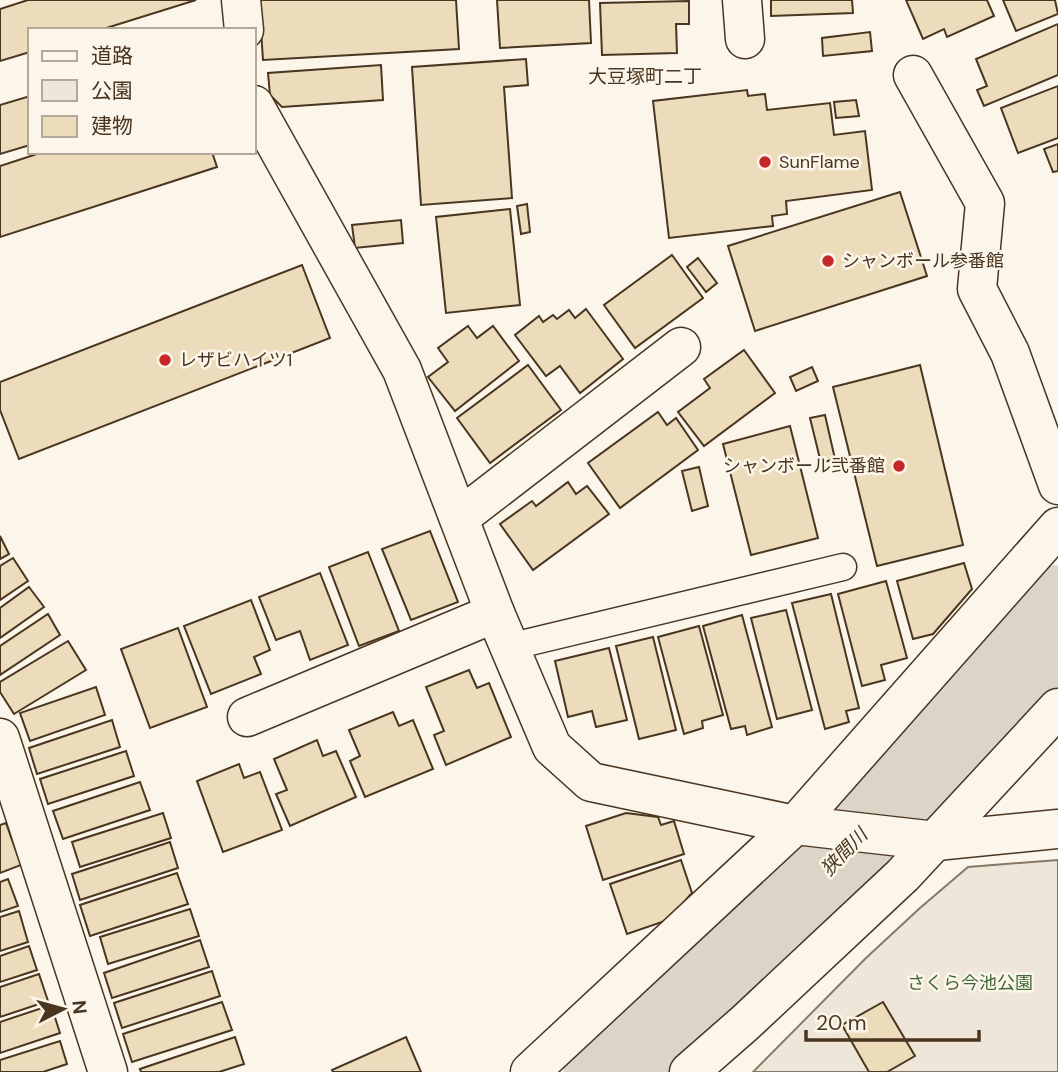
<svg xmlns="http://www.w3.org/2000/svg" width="1058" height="1072" viewBox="0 0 1058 1072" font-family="'DM Sans','Noto Sans JP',sans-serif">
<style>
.green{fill:#ede6d9;stroke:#887966;stroke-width:2}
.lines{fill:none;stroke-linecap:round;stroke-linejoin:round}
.river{stroke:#dcd4c6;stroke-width:103}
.building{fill:#ecdcbc;stroke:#4a3520;stroke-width:2}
.service-casing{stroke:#4a3520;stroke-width:29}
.minor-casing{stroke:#4a3520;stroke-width:41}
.service{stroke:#fbf6e9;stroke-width:26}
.minor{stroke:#fbf6e9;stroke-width:38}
.poi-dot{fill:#c62828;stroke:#fbf6e9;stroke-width:2.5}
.labels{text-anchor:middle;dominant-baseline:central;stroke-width:5;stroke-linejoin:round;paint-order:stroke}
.poi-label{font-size:18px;fill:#4a3520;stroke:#fbf6e9;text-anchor:start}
.park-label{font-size:18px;fill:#436837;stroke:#fbf6e9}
.neighbourhood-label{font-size:19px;fill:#4a3520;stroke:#fbf6e9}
.water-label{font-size:19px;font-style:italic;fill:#4a3520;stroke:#fbf6e9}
</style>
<rect width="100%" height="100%" fill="#fbf6e9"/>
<polygon class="green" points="1058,860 1058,1072 753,1072 866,958 920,908 968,867"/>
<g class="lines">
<polyline class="river" points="615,1072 752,946 911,783 1058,617"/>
</g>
<g class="building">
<polygon points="28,0 196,0 100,30 30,30 30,52 0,61 0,9"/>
<polygon points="259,0 456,0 459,49 263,60"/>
<polygon points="497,0 589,0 591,43 500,48"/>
<polygon points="771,0 852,0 853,13 771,16"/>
<polygon points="906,0 987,0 994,16 947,37 944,29 923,39"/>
<polygon points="1003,0 1055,0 1058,14 1016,31"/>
<polygon points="689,1 689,24 676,24 677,53 602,55 600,3"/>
<polygon points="1058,24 1058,75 984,106 977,90 987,86 976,59"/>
<polygon points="870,32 872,51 823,56 822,38"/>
<polygon points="526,59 528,85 504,87 512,198 421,205 412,67"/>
<polygon points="381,65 383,100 282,107 270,95 268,73"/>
<polygon points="1058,86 1058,138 1018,153 1001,108"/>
<polygon points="747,90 748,96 765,94 767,110 830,103 834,135 865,131 872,190 786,201 787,214 772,216 773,226 669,238 653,101"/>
<polygon points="30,96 30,145 0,154 0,105"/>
<polygon points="856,100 859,116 836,118 834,102"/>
<polygon points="1058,144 1058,171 1053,172 1044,149"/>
<polygon points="43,152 212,152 217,167 0,237 0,166"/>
<polygon points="900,192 927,276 755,331 728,246"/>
<polygon points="527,204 530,232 521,234 517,206"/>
<polygon points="510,209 520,305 446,313 436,217"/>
<polygon points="401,220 403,243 355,248 352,225"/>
<polygon points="672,255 703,298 635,348 604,305"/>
<polygon points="698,258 717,283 706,292 687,267"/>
<polygon points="302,265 330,338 19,459 0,410 0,382"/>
<polygon points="586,309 623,359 580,393 560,366 546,376 515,335 539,316 543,322 553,315 557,319 569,310 575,318"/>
<polygon points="468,326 477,338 493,326 519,361 455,411 428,377 448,362 438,348"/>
<polygon points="744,350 775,393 704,446 678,412 710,388 704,379"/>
<polygon points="528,365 561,410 490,463 457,418"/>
<polygon points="920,365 963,545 877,566 833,387"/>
<polygon points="812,367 818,381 796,391 790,377"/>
<polygon points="658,412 667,425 676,418 698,450 620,508 588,463"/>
<polygon points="825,415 835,459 821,463 810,418"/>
<polygon points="790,426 818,538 751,555 723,444"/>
<polygon points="699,467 708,506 692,511 682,471"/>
<polygon points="568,482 576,494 587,486 609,514 533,570 500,524 532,501 536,506"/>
<polygon points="430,531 458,602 411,620 382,549"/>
<polygon points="0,536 9,554 0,559"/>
<polygon points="368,552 399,631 359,646 329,567"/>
<polygon points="13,558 28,581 0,600 0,566"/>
<polygon points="964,563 972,589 933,634 913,639 897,581"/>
<polygon points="320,573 348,645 310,660 300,631 276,640 259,597"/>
<polygon points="886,581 907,658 881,665 885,680 862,686 838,594"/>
<polygon points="29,587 44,607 0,638 0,608"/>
<polygon points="831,594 859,708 846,711 849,722 825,729 792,603"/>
<polygon points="251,600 270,650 254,657 261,674 211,694 184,626"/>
<polygon points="786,610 812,710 777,719 751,618"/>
<polygon points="48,614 60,635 0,675 0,646"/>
<polygon points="742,615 772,727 747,735 745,726 731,729 703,626"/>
<polygon points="699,626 723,715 702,721 703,728 684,734 658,637"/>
<polygon points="178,628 207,707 150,728 121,649"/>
<polygon points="653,637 676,730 639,739 616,646"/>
<polygon points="68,641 86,670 14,714 0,692 0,682"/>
<polygon points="609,648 627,720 596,727 592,711 568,717 555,661"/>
<polygon points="469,670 477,688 489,683 511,737 446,765 434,735 444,731 426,687"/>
<polygon points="96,687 105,715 30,741 20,713"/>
<polygon points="393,712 399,726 413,720 433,769 365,797 350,761 360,756 349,730"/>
<polygon points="112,720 120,747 37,774 29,748"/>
<polygon points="317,740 323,756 336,751 356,797 290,826 276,794 287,790 274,759"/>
<polygon points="126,751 134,776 48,804 40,779"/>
<polygon points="239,764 244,778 260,772 282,830 223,852 197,781"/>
<polygon points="140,782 150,810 63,839 53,811"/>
<polygon points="163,813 171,838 80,867 72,842"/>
<polygon points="626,813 658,817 661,825 674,821 684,854 603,880 586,826"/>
<polygon points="6,823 21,865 0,873 0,825"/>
<polygon points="170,842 178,868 80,900 72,874"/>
<polygon points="681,860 692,893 668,920 627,934 610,884"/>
<polygon points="177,873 188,904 90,936 80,905"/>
<polygon points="8,879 18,906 0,912 0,882"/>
<polygon points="190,909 199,936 108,964 100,937"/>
<polygon points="19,911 28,942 0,951 0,917"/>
<polygon points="200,940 209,967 112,998 104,973"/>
<polygon points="29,946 37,970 0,982 0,956"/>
<polygon points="212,971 220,996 122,1028 114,1003"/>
<polygon points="39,974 48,1001 0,1017 0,987"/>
<polygon points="222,1002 232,1030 132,1062 123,1034"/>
<polygon points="883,1002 915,1056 887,1072 869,1072 842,1025"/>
<polygon points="51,1005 60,1033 0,1053 0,1022"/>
<polygon points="235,1037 244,1064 219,1072 141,1072 140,1069"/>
<polygon points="406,1037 421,1072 333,1072 332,1070"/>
<polygon points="60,1041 67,1064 43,1072 0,1072 0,1060"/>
</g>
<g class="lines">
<g class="service-casing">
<polyline id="service" points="509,647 843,567"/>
</g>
<g class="minor-casing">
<g id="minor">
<polyline points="241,0 244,30"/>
<polyline points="742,0 745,39"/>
<polyline points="913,75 985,203 977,289 1010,353 1058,485"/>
<polyline points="254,105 402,370 495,613 552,747 591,782 795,825 936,841 1058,829"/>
<polyline points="459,518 681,347"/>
<polyline points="247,717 495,613"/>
<polyline points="0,738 108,1072"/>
<polyline points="530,1072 795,825 1058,527"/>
<polyline points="689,1072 745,1023 903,875 1058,708"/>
</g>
</g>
<use href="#service" class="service"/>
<use href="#minor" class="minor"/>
</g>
<g class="poi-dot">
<circle cx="765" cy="162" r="7"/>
<circle cx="828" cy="261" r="7"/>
<circle cx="165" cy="360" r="7"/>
<circle cx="899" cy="466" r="7"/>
</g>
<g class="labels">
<g class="poi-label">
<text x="779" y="162">SunFlame</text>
<text x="842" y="261">シャンボール参番館</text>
<text x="179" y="360">レザビハイツ1</text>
<text x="885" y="466" text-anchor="end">シャンボール弐番館</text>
</g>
<g class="park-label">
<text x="970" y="983">さくら今池公園</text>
</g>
<g class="neighbourhood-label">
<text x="645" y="76">大豆塚町二丁</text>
</g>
<g class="water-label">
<text transform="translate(844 852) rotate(-46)">狭間川</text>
</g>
</g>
<rect x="28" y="28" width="228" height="126" fill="#fbf6e9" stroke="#b4a999" stroke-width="2"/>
<rect x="42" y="51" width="35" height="10" fill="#fbf6e9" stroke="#b4a999" stroke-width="2"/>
<text x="91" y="63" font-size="21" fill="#4a3520">道路</text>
<rect x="42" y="80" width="35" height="21" fill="#ede6d9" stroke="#b4a999" stroke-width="2"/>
<text x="91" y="98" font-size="21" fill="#4a3520">公園</text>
<rect x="42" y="116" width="35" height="21" fill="#ecdcbc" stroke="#b4a999" stroke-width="2"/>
<text x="91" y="133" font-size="21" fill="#4a3520">建物</text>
<g transform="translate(63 1009) rotate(84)" stroke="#fbf6e9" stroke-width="5" paint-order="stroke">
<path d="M0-5L12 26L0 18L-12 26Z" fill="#4a3520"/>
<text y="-10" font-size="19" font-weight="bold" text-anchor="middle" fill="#4a3520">N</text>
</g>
<path d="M806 1030v10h173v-10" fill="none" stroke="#4a3520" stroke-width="3.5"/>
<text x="816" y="1030" font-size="21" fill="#4a3520" stroke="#fbf6e9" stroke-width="5" paint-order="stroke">20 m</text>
</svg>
